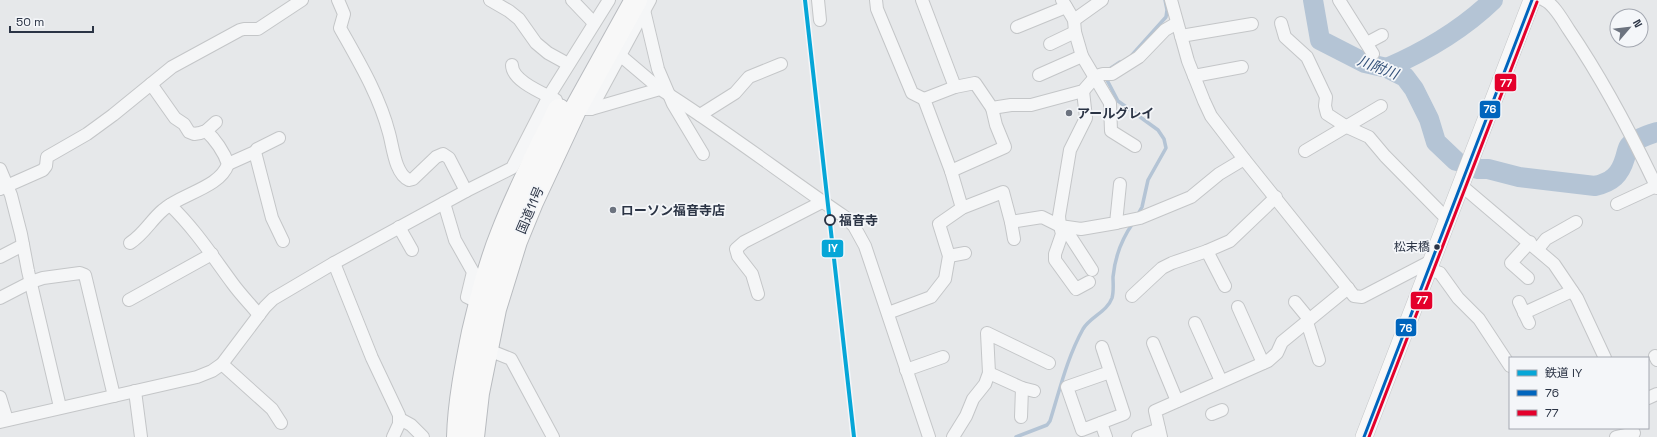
<svg xmlns="http://www.w3.org/2000/svg" width="1657" height="437" viewBox="0 0 1657 437" font-family="'Space Grotesk','Noto Sans JP',sans-serif">
<style>
.lines{fill:none;stroke-linecap:round;stroke-linejoin:round}
.stream{stroke:#b4c4d5;stroke-width:3.5}
.river{stroke:#b4c4d5;stroke-width:20}
.street-casing{stroke:#c4c6c8;stroke-width:14}
.secondary-casing{stroke:#c4c6c8;stroke-width:18}
.highway-casing{stroke:#b8bbbf;stroke-width:24}
.street{stroke:#f5f6f7;stroke-width:12}
.secondary{stroke:#f8f8f8;stroke-width:17}
.highway{stroke:#f8f8f8;stroke-width:22}
.bus-1-casing{stroke:#f4f6f9;stroke-width:6}
.bus-2-casing{stroke:#f4f6f9;stroke-width:6}
.bus-1{stroke:#0065bd;stroke-width:3}
.bus-2{stroke:#e4002b;stroke-width:3}
.rail-1-casing{stroke:#f4f6f9;stroke-width:7}
.rail-1{stroke:#06a6d7;stroke-width:4}
.poi-dot{fill:#6c737f;stroke:#f4f6f9;stroke-width:1.5}
.stop-dot{fill:#f4f6f9;stroke:#2b3445;stroke-width:2}
.bus-dot{fill:#2b3445;stroke:#f4f6f9;stroke-width:1.5}
.labels{text-anchor:middle;dominant-baseline:central;stroke-width:3.5;stroke-linejoin:round;paint-order:stroke}
.bus-label{font-size:12px;fill:#2b3445;stroke:#f4f6f9;text-anchor:end}
.poi-label{font-size:13px;font-weight:bold;fill:#2b3445;stroke:#f4f6f9;text-anchor:start}
.street-label{font-size:13px;fill:#2b3445;stroke:#f4f6f9}
.stop-label{font-size:13px;font-weight:bold;fill:#2b3445;stroke:#f4f6f9;text-anchor:start}
.water-label{font-size:14px;font-style:italic;fill:#34527a;stroke:#f4f6f9}
.line-badge{stroke:#f4f6f9;stroke-width:1.5}
.badge-label{font-size:11px;text-anchor:middle;font-weight:bold;fill:#fff}
</style>
<rect width="100%" height="100%" fill="#e6e8ea"/>
<g class="lines">
<g class="stream">
<polyline points="1132,55 1166,17 1167,10 1165,0"/>
<polyline points="1108,70 1120,62"/>
<polyline points="1108,76 1107,80 1118,101 1158,130 1164,139 1166,148 1148,180 1142,207 1137,216"/>
<path d="M1016 437 1047 425 1050 421C1060 389 1067 358 1083 329 1090 317 1107 312 1112 298 1114 291 1113 283 1113 277 1115 256 1121 240 1133 223"/>
</g>
<g class="river">
<polyline points="1313,0 1320,40 1365,63 1387,68 1405,77 1414,89 1429,119 1436,142 1456,161"/>
<path d="M1387 68C1426 51 1462 30 1493 0"/>
<path d="M1477 169H1488L1519 177 1595 186C1612 182 1620 175 1625 158 1626 155 1627 149 1629 146 1635 139 1648 135 1657 132"/>
</g>
<g class="street-casing">
<g id="street">
<path d="M338 0 344 14 340 28C359 62 379 95 389 133 393 147 395 174 409 180L413 179 436 157 443 154 449 158 466 191"/>
<polyline points="490,0 509,11 519,19 536,43 548,53 568,64"/>
<polyline points="572,0 594,23"/>
<polyline points="818,0 820,20"/>
<polyline points="876,0 877,9 912,93 924,99"/>
<polyline points="922,0 955,87"/>
<polyline points="1062,0 1074,20 1075,32 1082,56 1110,103 1111,131 1135,146"/>
<polyline points="1171,0 1188,61 1204,101 1211,116 1244,159 1354,296 1362,297 1433,260"/>
<polyline points="1339,0 1373,54"/>
<path d="M1544 0C1554 4 1563 21 1569 30 1603 80 1631 133 1657 188"/>
<polyline points="644,10 658,69 673,104 703,154"/>
<polyline points="1074,20 1102,0"/>
<polyline points="1281,23 1285,37 1307,57 1326,97 1325,106 1327,114 1347,127 1369,137 1385,156 1448,220"/>
<polyline points="1017,27 1066,7"/>
<polyline points="1181,36 1252,24"/>
<polyline points="1367,43 1382,35"/>
<polyline points="1050,44 1075,32"/>
<polyline points="621,56 660,89"/>
<path d="M512 65C512 81 543 93 556 100"/>
<polyline points="1039,75 1082,56"/>
<polyline points="1194,76 1242,67"/>
<polyline points="151,84 175,118 184,124 189,132 194,134 200,133 206,131 216,122"/>
<path d="M572 109H591L660 89C724 129 783 175 845 217L854 226 865 246 929 437"/>
<polyline points="591,109 650,0"/>
<polyline points="700,115 735,93 749,77 781,64"/>
<polyline points="1305,151 1381,106"/>
<polyline points="255,152 272,218 283,241"/>
<polyline points="228,164 255,152 257,149 279,138"/>
<polyline points="0,169 11,195 21,234 28,271 60,407"/>
<polyline points="951,171 1005,147 996,125 992,108"/>
<polyline points="1462,186 1554,264 1577,298 1605,358"/>
<polyline points="0,189 43,170 46,166 47,157 87,134 113,115 172,67 240,30 244,29 258,29 302,0"/>
<polyline points="444,203 455,240 473,272 467,297 485,306"/>
<polyline points="1617,204 1656,186"/>
<path d="M170 205C195 229 213 257 233 284 241 295 251 305 259 315"/>
<polyline points="962,208 951,171 924,99 955,87 975,83 992,108 1011,105 1031,105 1083,91 1096,76 1103,74 1112,74 1139,57 1165,30 1177,23"/>
<polyline points="1011,222 1014,239"/>
<polyline points="1116,223 1140,218 1191,197 1219,174 1244,159"/>
<polyline points="1060,226 1081,229 1116,223 1120,184"/>
<polyline points="1060,226 1062,234 1055,254 1055,260 1076,289 1089,282"/>
<polyline points="1060,226 1068,233 1092,270"/>
<polyline points="399,227 412,250"/>
<path d="M130 243C144 234 151 220 163 210 180 194 220 188 228 164 224 152 215 139 206 131"/>
<polyline points="1538,249 1546,239 1576,222"/>
<polyline points="1207,251 1225,286"/>
<polyline points="949,256 965,253"/>
<polyline points="0,257 23,245"/>
<polyline points="334,263 372,358 399,415 399,424 393,437"/>
<polyline points="1429,269 1440,273 1458,298 1479,319 1510,366"/>
<polyline points="1528,278 1511,263 1530,242"/>
<polyline points="758,294 752,274 738,256 736,249 744,242 822,202"/>
<polyline points="1132,296 1162,268 1172,263 1207,251 1230,241 1276,197"/>
<polyline points="0,298 31,282 43,278 80,273 85,275 114,396"/>
<polyline points="129,300 212,254"/>
<polyline points="1295,302 1309,319"/>
<polyline points="1519,302 1529,323"/>
<polyline points="1238,307 1263,363"/>
<polyline points="888,313 931,297 945,279 949,256 939,224 962,208 1003,192 1011,222 1042,217 1060,226 1059,216 1070,150 1086,118 1083,91"/>
<polyline points="1524,313 1572,291"/>
<polyline points="1307,322 1319,360"/>
<polyline points="1195,323 1221,381"/>
<polyline points="1153,343 1177,401"/>
<polyline points="1102,347 1124,414 1082,430 1067,387 1110,372"/>
<polyline points="486,349 511,359 553,437"/>
<polyline points="1655,356 1657,360"/>
<polyline points="222,364 272,409 281,423"/>
<polyline points="906,370 943,357"/>
<polyline points="989,373 1022,388 1034,391"/>
<polyline points="135,391 141,437"/>
<polyline points="0,397 7,420"/>
<polyline points="1648,398 1657,394"/>
<polyline points="1212,414 1222,410"/>
<polyline points="1021,417 1022,388"/>
<polyline points="400,419 411,425 423,437"/>
<polyline points="0,422 197,377 212,371 222,364 265,307 273,299 334,263 466,191 512,168 549,96 609,0"/>
<polyline points="1101,423 1106,437"/>
<polyline points="953,437 966,416 973,399 985,384 989,373 987,333 1049,363"/>
<polyline points="1138,437 1159,429"/>
<polyline points="1161,437 1155,411 1268,361 1277,353 1282,342 1348,288"/>
<polyline points="1616,437 1634,433"/>
</g>
</g>
<g class="secondary-casing">
<polyline id="secondary" points="1364,437 1532,0"/>
</g>
<g class="highway-casing">
<g id="highway">
<path d="M458 437C459 402 466 367 473 332 481 299 489 265 502 233 518 191 539 151 559 110"/>
<polyline points="473,437 478,393 495,309 516,241 532,202 575,110 636,0"/>
</g>
</g>
<use href="#street" class="street"/>
<use href="#secondary" class="secondary"/>
<use href="#highway" class="highway"/>
<g class="bus-1-casing">
<polyline id="bus-1" points="1364,437 1532,0"/>
</g>
<g class="bus-2-casing">
<polyline id="bus-2" points="1369,437 1537,2"/>
</g>
<use href="#bus-1" class="bus-1"/>
<use href="#bus-2" class="bus-2"/>
<g class="rail-1-casing">
<polyline id="rail-1" points="805,0 854,437"/>
</g>
<use href="#rail-1" class="rail-1"/>
</g>
<g class="poi-dot">
<circle cx="1069" cy="113" r="4"/>
<circle cx="613" cy="210" r="4"/>
</g>
<circle class="stop-dot" cx="830" cy="220" r="5"/>
<circle class="bus-dot" cx="1437" cy="247" r="3.5"/>
<g class="labels">
<g class="bus-label">
<text x="1430" y="247">松末橋</text>
</g>
<g class="poi-label">
<text x="1077" y="113">アールグレイ</text>
<text x="621" y="210">ローソン福音寺店</text>
</g>
<g class="street-label">
<text transform="translate(530 210) rotate(-67)">国道11号</text>
</g>
<g class="stop-label">
<text x="839" y="220">福音寺</text>
</g>
<g class="water-label">
<text transform="translate(1378 67) rotate(21)">川附川</text>
</g>
</g>
<g class="line-badge">
<rect x="1494" y="73" width="23" height="19" rx="4" fill="#e4002b"/>
<rect x="1479" y="100" width="22" height="19" rx="4" fill="#0065bd"/>
<rect x="821" y="239" width="23" height="19" rx="4" fill="#06a6d7"/>
<rect x="1410" y="291" width="23" height="19" rx="4" fill="#e4002b"/>
<rect x="1395" y="318" width="22" height="19" rx="4" fill="#0065bd"/>
</g>
<g class="badge-label">
<text x="1506" y="87">77</text>
<text x="1490" y="113">76</text>
<text x="833" y="252">IY</text>
<text x="1422" y="304">77</text>
<text x="1406" y="332">76</text>
</g>
<rect x="1509" y="357" width="140" height="72" fill="#f4f6f9" stroke="#a4a8b1"/>
<rect x="1517" y="370" width="20" height="6" fill="#06a6d7" stroke="#a4a8b1"/>
<text x="1545" y="377" font-size="12" fill="#2b3445">鉄道 IY</text>
<rect x="1517" y="390" width="20" height="6" fill="#0065bd" stroke="#a4a8b1"/>
<text x="1545" y="397" font-size="12" fill="#2b3445">76</text>
<rect x="1517" y="410" width="20" height="6" fill="#e4002b" stroke="#a4a8b1"/>
<text x="1545" y="417" font-size="12" fill="#2b3445">77</text>
<g transform="translate(1629 28) rotate(62)"><circle r="19" fill="#f4f6f9" stroke="#a4a8b1"/>
<path d="M0-3L7 15L0 10L-7 15Z" fill="#6c737f"/>
<text y="-6" font-size="11" font-weight="bold" text-anchor="middle" fill="#2b3445">N</text>
</g>
<path d="M10 26v6h83v-6" fill="none" stroke="#2b3445" stroke-width="2"/>
<text x="16" y="26" font-size="12" fill="#2b3445" stroke="#f4f6f9" stroke-width="3" paint-order="stroke">50 m</text>
</svg>
